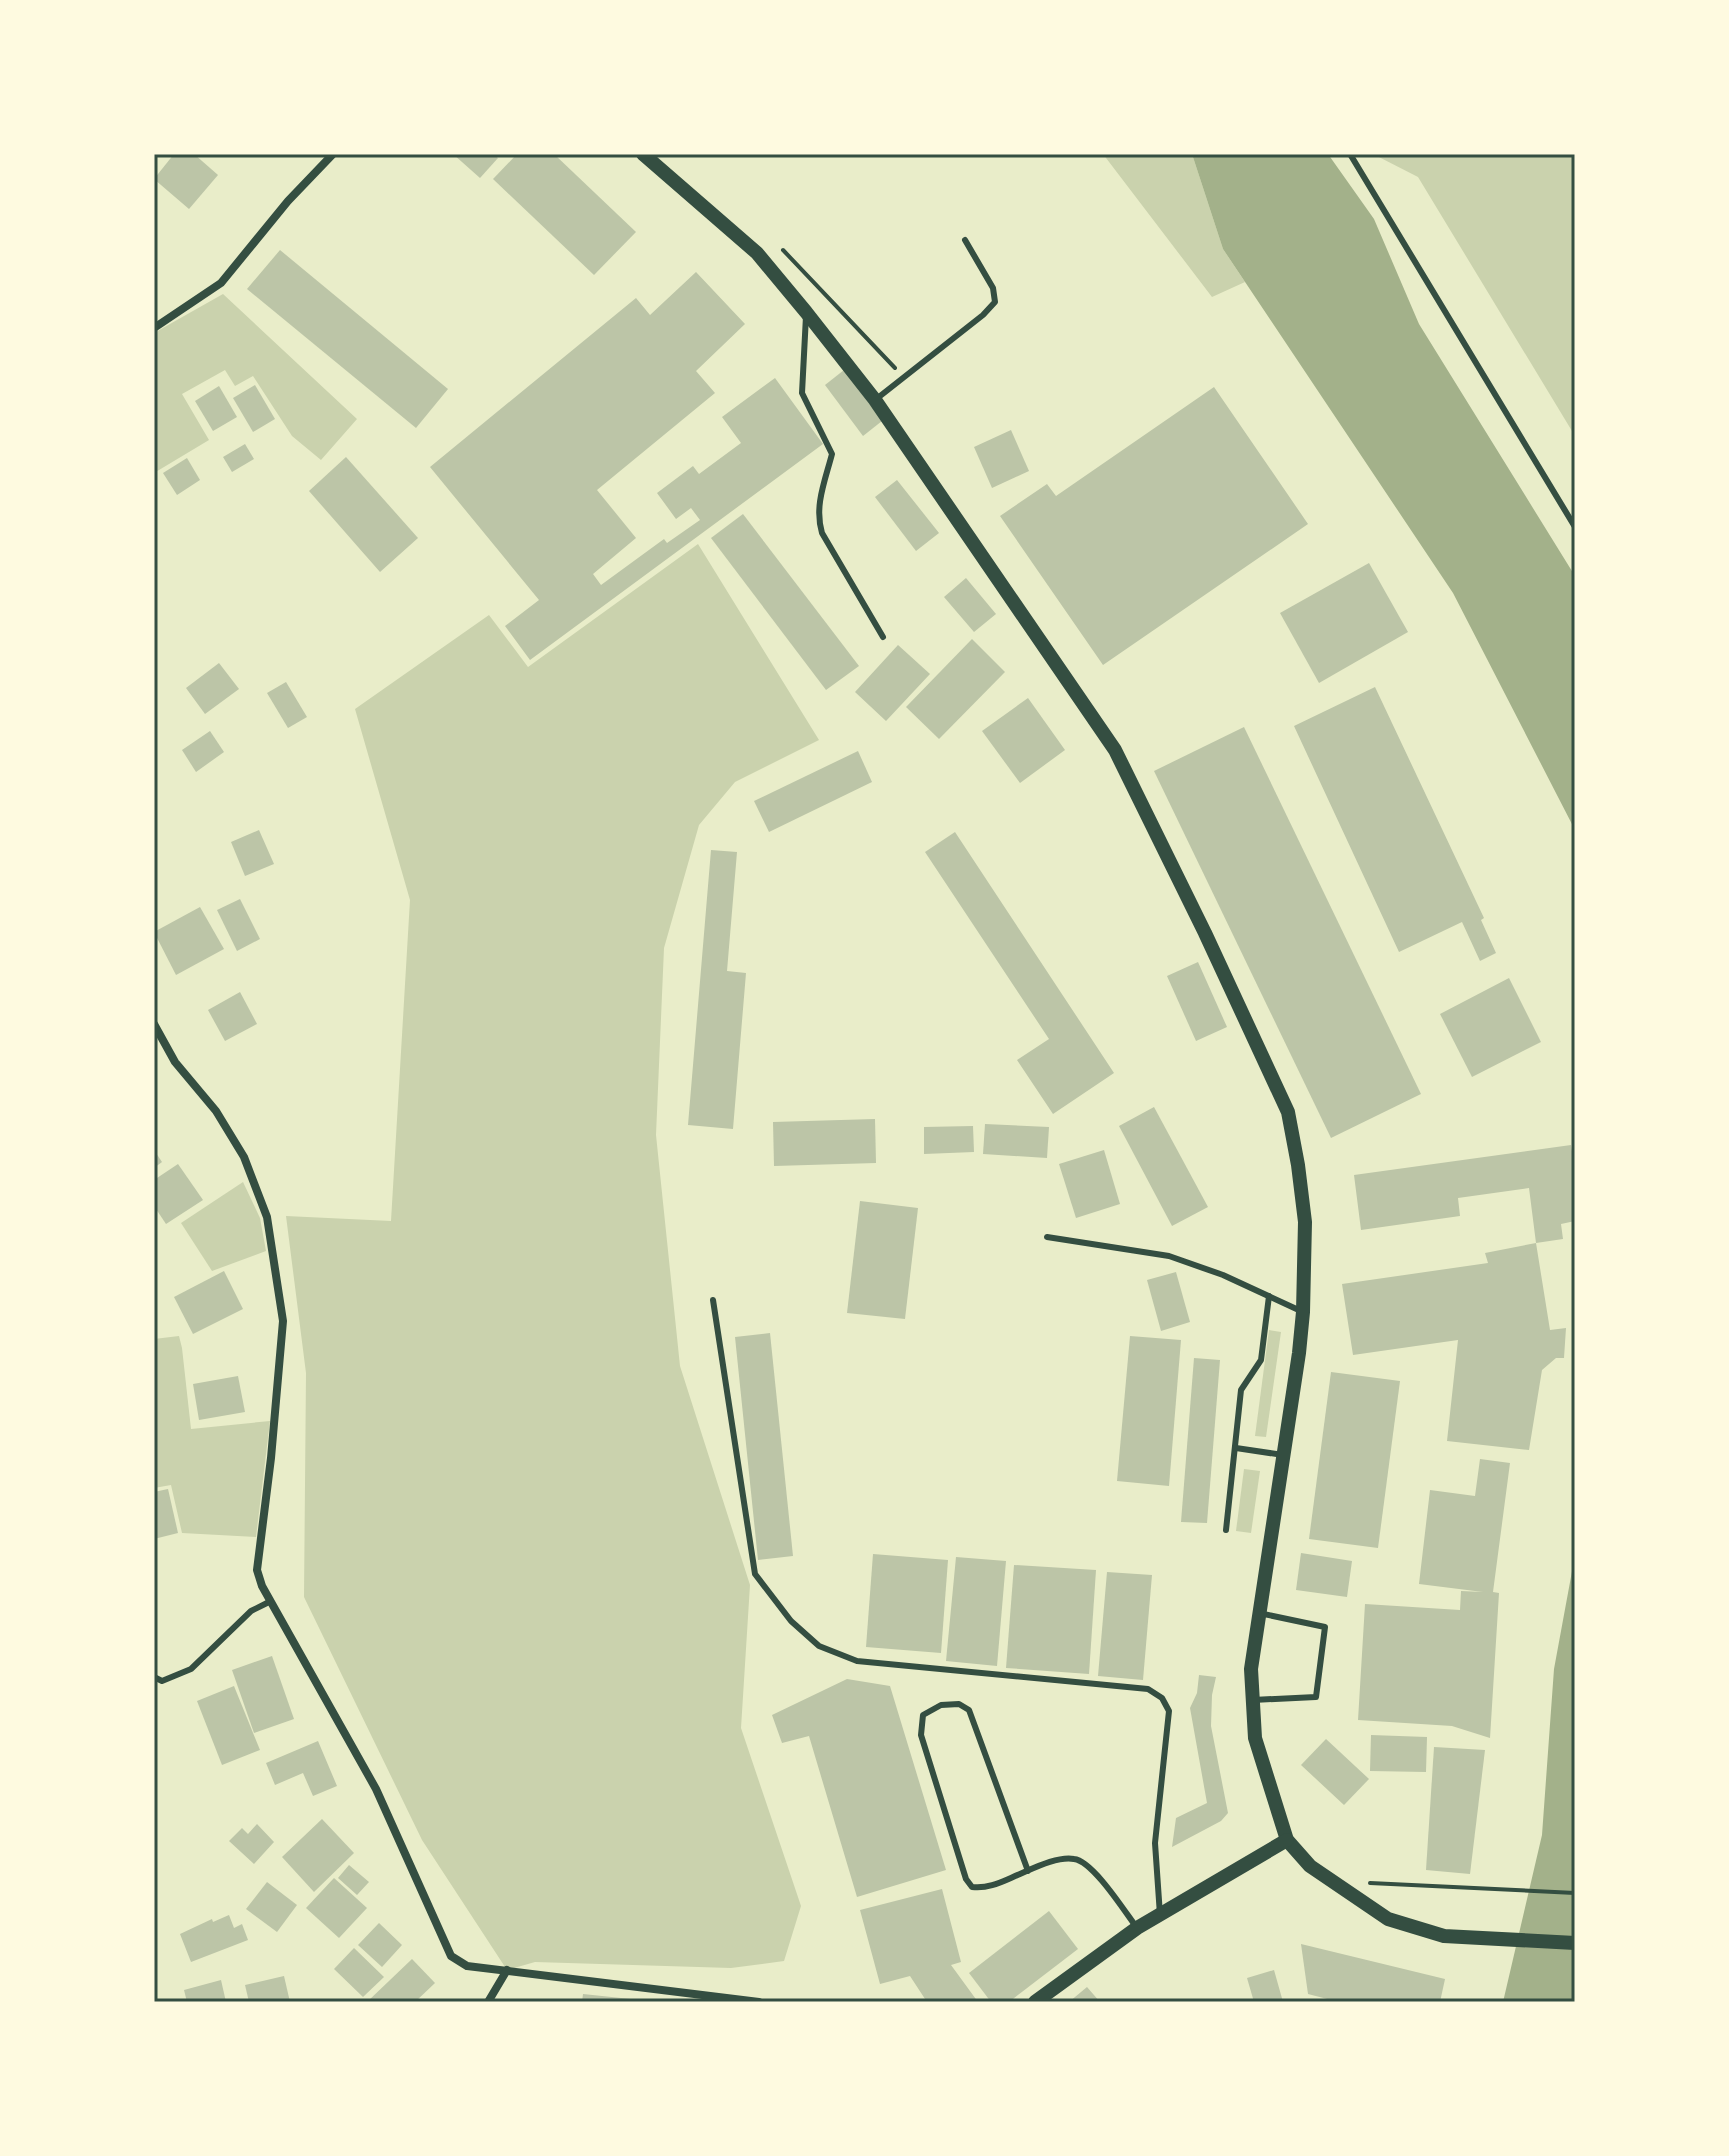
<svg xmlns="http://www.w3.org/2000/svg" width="1729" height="2156" viewBox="0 0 1729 2156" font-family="Overpass,sans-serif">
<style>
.green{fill:#cad2ad}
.water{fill:#a3b18a}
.building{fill:#bcc5a7}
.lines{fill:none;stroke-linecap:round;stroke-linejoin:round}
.path{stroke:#344e41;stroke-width:4}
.service{stroke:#344e41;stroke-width:6}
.minor{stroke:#344e41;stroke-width:8}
.tertiary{stroke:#344e41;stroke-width:14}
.neatline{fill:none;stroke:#344e41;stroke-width:3}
</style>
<rect width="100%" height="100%" fill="#e9edc9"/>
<g class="green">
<polygon points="1103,154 1192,154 1223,249 1245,282 1212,297"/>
<polygon points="1373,154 1575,154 1575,436 1418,177"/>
<polygon points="223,294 357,419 321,460 292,436 253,376 235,386 225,370 182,394 209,440 154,473 154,333"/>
<polygon points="698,544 819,740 735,782 699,825 664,948 656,1135 680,1366 750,1585 741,1728 801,1906 784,1961 731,1968 535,1962 507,1970 422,1840 304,1597 306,1373 286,1216 391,1221 410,900 355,709 489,615 528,667"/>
<polygon points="243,1182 260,1218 266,1251 212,1271 181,1223"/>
<polygon points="1269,1330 1281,1332 1266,1437 1255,1436"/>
<polygon points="179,1336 182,1348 191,1429 270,1421 256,1537 182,1533 171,1485 154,1488 154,1339"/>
<polygon points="1244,1469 1260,1471 1251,1533 1236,1531"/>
</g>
<g class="water">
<polygon points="1192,154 1328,154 1374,219 1419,324 1575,576 1575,830 1453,593 1223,249"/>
<polygon points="1575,1555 1575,2002 1503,2002 1542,1835 1554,1669"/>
</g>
<g class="building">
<polygon points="174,154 194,154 218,175 189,209 154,179"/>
<polygon points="453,154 493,154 498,158 480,178"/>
<polygon points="517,154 554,154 636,232 594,275 493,179"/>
<polygon points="280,250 448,389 416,428 247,289"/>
<polygon points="696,272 745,324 696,371 715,393 597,490 636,538 593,574 601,585 664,539 667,543 700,520 691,508 676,519 657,493 693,466 699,474 741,443 722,417 775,378 823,444 530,660 505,626 539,600 430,467 636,298 650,315"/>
<polygon points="844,370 882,421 863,436 825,385"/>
<polygon points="255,385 275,419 253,432 233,398"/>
<polygon points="219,386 237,417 213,431 195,401"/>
<polygon points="1214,387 1308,524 1103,665 1000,516 1047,484 1056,496"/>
<polygon points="1011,430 1029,471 992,488 974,447"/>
<polygon points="245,444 254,459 232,472 223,457"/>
<polygon points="346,457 418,538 380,572 309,491"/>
<polygon points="187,458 200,480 177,495 163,473"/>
<polygon points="897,480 939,533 916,551 875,497"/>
<polygon points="743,514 859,666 826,690 711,538"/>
<polygon points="1369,563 1408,632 1319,683 1280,613"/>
<polygon points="966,578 996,614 974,632 944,597"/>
<polygon points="972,639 1005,672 939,739 906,707"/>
<polygon points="898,645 930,674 886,721 855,692"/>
<polygon points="219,663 239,689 205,714 186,688"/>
<polygon points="286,682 307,717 288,728 267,693"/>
<polygon points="1375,687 1484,918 1481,920 1496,953 1480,961 1462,922 1399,952 1294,726"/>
<polygon points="1028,698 1065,750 1020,783 982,731"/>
<polygon points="1244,727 1421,1094 1331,1138 1154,771"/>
<polygon points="210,731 224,752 196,772 182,750"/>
<polygon points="858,751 872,782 769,832 754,801"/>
<polygon points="259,830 274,864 245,876 231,842"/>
<polygon points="955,832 1114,1073 1053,1114 1017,1060 1049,1039 925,852"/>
<polygon points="711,850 737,852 727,971 746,973 733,1129 688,1125"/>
<polygon points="240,899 260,939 237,951 217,910"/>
<polygon points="200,907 224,949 176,975 154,932"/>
<polygon points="1198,962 1227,1027 1196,1041 1167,976"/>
<polygon points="1509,978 1541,1042 1472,1077 1440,1014"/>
<polygon points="240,992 257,1024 225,1041 208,1010"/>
<polygon points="1154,1107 1208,1207 1172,1226 1119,1126"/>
<polygon points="875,1119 876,1163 774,1166 773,1122"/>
<polygon points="985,1124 1049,1127 1047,1158 983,1154"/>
<polygon points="973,1126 974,1152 924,1154 924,1127"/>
<polygon points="1571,1145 1575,1171 1575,1221 1561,1224 1563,1239 1536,1243 1550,1330 1566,1328 1564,1358 1556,1358 1542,1370 1529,1450 1447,1441 1458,1340 1353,1355 1342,1284 1488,1263 1485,1253 1536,1243 1529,1188 1458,1198 1460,1216 1361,1230 1354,1175"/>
<polygon points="154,1150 162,1162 154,1168"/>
<polygon points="1104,1150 1120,1204 1076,1218 1059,1164"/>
<polygon points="178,1164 203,1200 166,1224 154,1206 154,1180"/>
<polygon points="860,1201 918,1208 905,1319 847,1313"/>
<polygon points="224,1271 243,1309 193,1334 174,1297"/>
<polygon points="1176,1272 1190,1322 1161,1331 1147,1280"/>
<polygon points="770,1333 793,1556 758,1560 735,1337"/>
<polygon points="1130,1336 1181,1340 1169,1486 1117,1481"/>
<polygon points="1194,1358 1220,1360 1207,1523 1181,1522"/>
<polygon points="1331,1372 1400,1381 1378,1548 1309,1539"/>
<polygon points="238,1376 245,1412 199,1420 193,1384"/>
<polygon points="1480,1459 1510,1463 1493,1592 1499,1593 1490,1738 1452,1726 1358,1720 1365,1604 1460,1610 1461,1591 1483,1592 1419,1584 1430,1490 1475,1496"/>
<polygon points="168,1489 178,1533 154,1539 154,1492"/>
<polygon points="1301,1553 1352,1561 1347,1597 1296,1590"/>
<polygon points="873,1554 948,1560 941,1653 866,1647"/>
<polygon points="956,1557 1006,1561 997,1666 946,1661"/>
<polygon points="1014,1565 1096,1570 1089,1674 1006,1668"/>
<polygon points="1107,1572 1152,1575 1143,1680 1098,1676"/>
<polygon points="272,1656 294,1719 254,1733 232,1670"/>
<polygon points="1199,1675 1216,1677 1212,1695 1211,1726 1228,1813 1221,1821 1172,1847 1176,1818 1207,1803 1190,1708 1197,1693"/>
<polygon points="847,1679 890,1686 946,1870 857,1897 809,1736 782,1743 772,1715"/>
<polygon points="234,1686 260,1750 222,1765 197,1701"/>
<polygon points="1371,1735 1427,1737 1426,1772 1370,1771"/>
<polygon points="1326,1739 1369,1779 1344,1805 1301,1765"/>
<polygon points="318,1741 337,1786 313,1796 303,1773 275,1785 266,1763"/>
<polygon points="1434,1747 1485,1750 1470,1874 1426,1870"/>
<polygon points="322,1819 354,1853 314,1892 282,1857"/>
<polygon points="257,1824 274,1842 254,1864 229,1841 242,1828 248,1834"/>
<polygon points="349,1865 369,1882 357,1895 338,1878"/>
<polygon points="334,1878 367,1908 339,1938 306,1908"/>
<polygon points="267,1882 297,1905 277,1932 246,1909"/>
<polygon points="942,1889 961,1962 951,1965 978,2002 927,2002 910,1976 880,1984 860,1910"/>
<polygon points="1049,1911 1078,1949 1009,2002 991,2002 969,1973"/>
<polygon points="229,1915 234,1928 242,1924 248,1940 191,1962 180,1934 212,1919 213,1922"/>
<polygon points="379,1923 402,1945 382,1967 358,1945"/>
<polygon points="1301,1944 1445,1979 1440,2002 1339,2002 1308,1994"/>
<polygon points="354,1948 384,1977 363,1997 334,1969"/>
<polygon points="412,1959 435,1983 415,2002 367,2002"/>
<polygon points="1274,1970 1283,2002 1254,2002 1247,1978"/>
<polygon points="284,1976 290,2002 249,2002 245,1985"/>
<polygon points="221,1980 226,2002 187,2002 184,1990"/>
<polygon points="1087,1987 1100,2002 1069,2002"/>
<polygon points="583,1994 640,2000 640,2002 582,2002"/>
</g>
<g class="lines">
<g class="path">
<polyline points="783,250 895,368"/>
<polyline points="1370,1883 1575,1893"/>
</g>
<g class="service">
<polyline points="1350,154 1575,527"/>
<path d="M806 316 802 393 832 454C825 481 814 506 822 533L883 637"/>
<polyline points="875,400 983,315 995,302 993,288 965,240"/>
<polyline points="1047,1237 1169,1256 1223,1275 1303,1312"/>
<polyline points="713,1300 755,1574 791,1621 819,1646 857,1661 1148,1689 1162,1698 1169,1711 1155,1843 1160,1915"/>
<polyline points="1236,1448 1283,1455"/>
<polyline points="1226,1530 1241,1390 1261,1360 1269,1296"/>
<polyline points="154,1677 162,1681 191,1669 251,1611 269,1602"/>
<polyline points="1253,1700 1316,1697 1325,1627 1259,1613"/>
<path d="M1028 1871 969 1710 959 1704 941 1705 923 1715 921 1735 966 1879 972 1887C990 1889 1003 1881 1020 1874 1034 1868 1058 1856 1074 1859 1093 1861 1125 1912 1137 1928"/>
</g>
<g class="minor">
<polyline points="154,328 221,283 288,201 333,154"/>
<polyline points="154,1024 175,1062 216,1111 244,1157 267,1217 283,1321 271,1458 257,1570 262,1586 376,1789 451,1956 467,1966 759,2002"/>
<polyline points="488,2002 507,1970"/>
</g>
<g class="tertiary">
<polyline points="643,154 757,253 806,312 875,400 1115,750 1205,933 1288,1112 1298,1165 1305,1222 1303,1312 1299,1353 1251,1669 1255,1738 1287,1840 1310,1866 1388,1919 1444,1936 1575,1943"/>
<polyline points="1035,2002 1137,1928 1287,1840"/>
</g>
</g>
<rect width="1729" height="2156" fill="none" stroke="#fefae0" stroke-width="312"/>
<rect x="156" y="156" width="1417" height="1844" class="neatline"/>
</svg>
